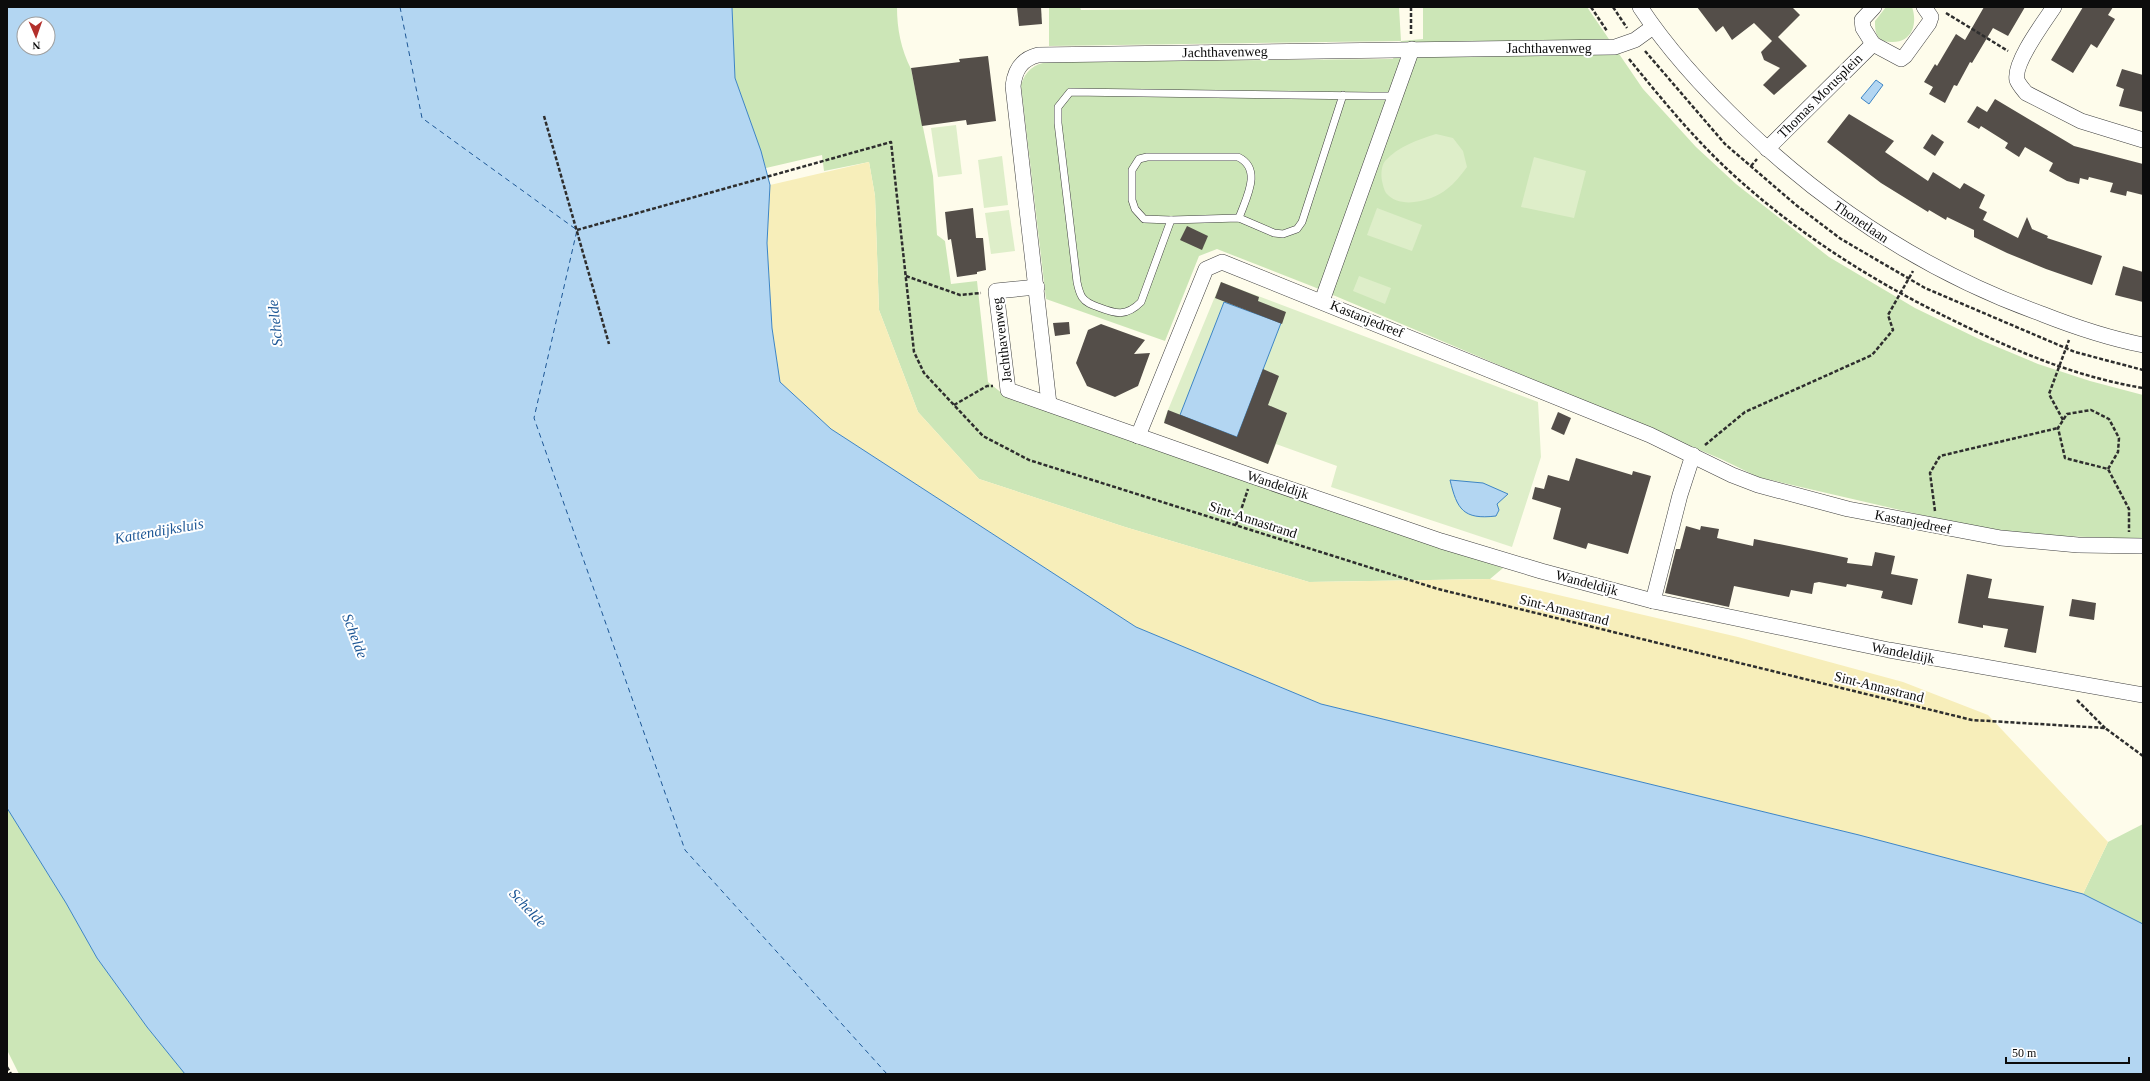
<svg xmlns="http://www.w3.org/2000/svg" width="2150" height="1081" viewBox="0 0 2150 1081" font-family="Georgia,serif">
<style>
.green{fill:#cce6b7}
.sand{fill:#f7eeba}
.pitch{fill:#deeec9}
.water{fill:#b3d6f2;stroke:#3e85c5;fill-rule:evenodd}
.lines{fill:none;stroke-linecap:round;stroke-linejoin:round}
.ferry{stroke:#1d5796;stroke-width:1;stroke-dasharray:5 4;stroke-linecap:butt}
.building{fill:#544e49}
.lane-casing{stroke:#3f3f3f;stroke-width:8}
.street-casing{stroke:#3f3f3f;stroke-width:16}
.path{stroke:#2e2e2e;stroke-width:2.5;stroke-dasharray:4 2;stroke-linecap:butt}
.lane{stroke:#fff;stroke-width:7}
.street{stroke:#fff;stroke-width:15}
.labels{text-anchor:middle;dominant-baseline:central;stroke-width:4;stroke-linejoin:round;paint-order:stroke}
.street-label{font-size:14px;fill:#0c0c0c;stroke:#fff}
.water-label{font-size:15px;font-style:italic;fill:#1d5796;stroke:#fff}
</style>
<rect width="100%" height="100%" fill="#fefceb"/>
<g class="green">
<path d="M732 7H897C897 29 901 49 911 69L933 176 937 235 945 241 951 284 977 281 988 382 1003 394 1250 483 1503 568 1490 579 1309 582 1125 527 979 479 918 412 879 310 875 196 869 162 824 171 822 155 766 168 735 78Z"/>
<path d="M1049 7H1080L1081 10 1399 7 1401 41 1423 39V7H1587L1643 89 1696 147 1736 184 1829 257 1915 308 1983 341 2038 364 2090 381 2143 395V539L2031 535 1956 523 1758 477 1721 459 1314 287 1217 249 1199 256 1165 341 1046 299 1021 85C1026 70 1034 64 1048 62L1393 59 1401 41 1049 46Z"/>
<path d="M1886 7H1912C1918 24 1912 43 1891 42 1887 42 1882 41 1879 38 1875 34 1875 26 1875 21Z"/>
<polygon points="7,808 66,903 97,958 147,1027 185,1074 19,1074 7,1050"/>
<polygon points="2143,824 2143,924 2083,894 2108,842"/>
</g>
<polygon class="sand" points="869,162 875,196 879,310 918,412 979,479 1125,527 1309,582 1490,579 1738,637 1903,682 1988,715 2108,842 2083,894 1859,835 1321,704 1136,627 831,429 780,382 772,328 767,243 770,185"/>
<g class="pitch">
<polygon points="956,125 962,174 938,177 931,128"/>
<path d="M1436 134 1453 138 1463 151 1467 167C1461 175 1455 183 1447 189 1432 201 1400 210 1386 193 1384 190 1383 185 1382 181 1381 175 1381 166 1385 161 1399 146 1417 140 1436 134Z"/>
<polygon points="1002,156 1008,205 984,208 978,160"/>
<polygon points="1534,157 1586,171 1574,218 1521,207"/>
<polygon points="1377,208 1422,225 1412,251 1367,235"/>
<polygon points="1009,210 1015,251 991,254 985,213"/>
<polygon points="1359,276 1391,288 1385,304 1353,291"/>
<polygon points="1221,282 1538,402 1541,457 1512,547 1331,487 1337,466 1276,444 1268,464 1165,423 1164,420 1168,410"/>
</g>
<g class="water">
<path d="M7 7H732L735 78 761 151 770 185 767 243 772 328 780 382 831 429 1136 627 1321 704 1859 835 2083 894 2143 924V1074H185L147 1027 97 958 66 903 7 808ZM24 24H48V48H24Z"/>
<polygon points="1876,80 1883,85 1869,104 1861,98"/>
<polygon points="1224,302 1281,323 1237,437 1180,415"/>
<path d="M1450 480 1483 483 1508 494 1497 504 1499 510 1496 516C1463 520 1457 509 1450 480Z"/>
</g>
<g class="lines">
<polyline class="ferry" points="400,7 422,118 577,230 534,418 685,850 887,1074"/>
</g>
<g class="building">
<polygon points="1017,7 1041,7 1042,24 1019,26"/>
<polygon points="1697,7 1792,7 1800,15 1778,37 1807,66 1774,95 1763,85 1780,68 1764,60 1761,52 1772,41 1754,23 1732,40 1723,26 1716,32"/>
<polygon points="1984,7 2025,7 2008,36 1993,28 1972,63 1970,62 1957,86 1954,85 1945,103 1929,94 1933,87 1924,82 1935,64 1937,66 1956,34 1965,40"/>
<polygon points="2083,7 2113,7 2108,15 2115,19 2097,48 2091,44 2073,73 2051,60"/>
<polygon points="988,56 996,121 967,125 966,120 922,126 911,68 960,62 959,59"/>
<polygon points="2122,69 2143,75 2143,112 2119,106 2124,89 2116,86"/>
<polygon points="1995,99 2074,146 2143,164 2143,195 2127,191 2126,196 2110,192 2113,183 2089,177 2088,180 2080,178 2079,184 2067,181 2049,171 2053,163 2025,147 2019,157 2005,148 2008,143 1981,126 1979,129 1967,122 1977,106 1987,112"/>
<polygon points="1849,114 1894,141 1885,152 1928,181 1933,172 1960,189 1964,183 1985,195 1979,208 1987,212 1983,220 2018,238 2027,217 2032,229 2048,236 2047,238 2102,256 2092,285 2046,269 2007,253 1974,237 1974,230 1947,217 1946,220 1929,210 1928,212 1881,183 1827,142"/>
<polygon points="1932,134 1944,142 1935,156 1923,148"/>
<polygon points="973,208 976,238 983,238 986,270 977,272 977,274 957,277 951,239 948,240 945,212"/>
<polygon points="1187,226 1208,236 1202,250 1180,240"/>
<polygon points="2123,266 2143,272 2143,302 2115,295"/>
<polygon points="1221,282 1259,297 1258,301 1286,312 1282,324 1215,298"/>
<polygon points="1069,322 1070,334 1055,336 1053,323"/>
<polygon points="1101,324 1145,340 1134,354 1150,353 1138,386 1115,397 1087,386 1076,363 1088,330"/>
<polygon points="1263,369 1279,376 1268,405 1287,413 1268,464 1164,423 1168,410 1237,437"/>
<polygon points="1558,412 1571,418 1564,435 1551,429"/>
<polygon points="1576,458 1632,475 1633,471 1651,476 1628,554 1588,543 1586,549 1553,539 1561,508 1532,499 1535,487 1544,489 1548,475 1569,481"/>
<polygon points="1686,526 1700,530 1701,526 1719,529 1717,538 1753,546 1754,539 1848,558 1847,563 1872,566 1875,552 1895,556 1891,574 1918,579 1912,605 1881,598 1883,591 1847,584 1846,587 1819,582 1814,583 1812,594 1791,590 1789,597 1734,586 1729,607 1665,593 1676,549 1680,549"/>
<polygon points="1967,574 1992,579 1988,598 2044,606 2036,653 2004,647 2008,629 1983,625 1983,628 1958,623"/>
<polygon points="2072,599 2096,603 2094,620 2069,616"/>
</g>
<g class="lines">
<g class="lane-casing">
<g id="lane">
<path d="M1343 95 1302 222 1297 229 1283 234 1274 233 1239 218 1171 220 1141 302C1126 317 1116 314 1098 307 1092 305 1086 303 1082 297 1079 292 1078 287 1077 282L1058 123V107L1070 92 1371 96H1393"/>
<path d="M1171 220 1144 219 1135 209 1132 200V170L1139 159 1147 157H1238C1263 169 1246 198 1239 218"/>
</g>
</g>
<g class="street-casing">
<g id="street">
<path d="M1640 7C1669 51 1705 90 1744 127 1831 210 1928 273 2042 314 2075 327 2108 338 2143 345"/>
<path d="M2054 7C2044 22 2013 63 2017 80 2019 85 2023 89 2026 93L2081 121 2143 140"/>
<polyline points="1873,44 1863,28 1862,20 1874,7"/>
<polyline points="1767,149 1873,44 1901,59 1905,56 1929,23 1931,17 1924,7"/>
<polyline points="1037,287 996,291 1008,390 1252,476 1441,541 1541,571 1653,601 1889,650 2143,695"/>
<polyline points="1322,301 1412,49"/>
<path d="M1049 404 1013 86C1015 69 1022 59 1038 55L1615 47 1635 40 1653 27"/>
<polyline points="1138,436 1206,269 1222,262 1650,435 1732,475 1758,485 1848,509 2001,538 2078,545 2143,546"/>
<polyline points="1653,601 1680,495 1693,455"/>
</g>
</g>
<g class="path">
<polyline points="1411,7 1411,34"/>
<polyline points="1591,7 1607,31"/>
<polyline points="1613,7 1627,28"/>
<polyline points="1946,13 2008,51"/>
<polyline points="1645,51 1725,144 1796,205 1841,239 1925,288 2075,352 2143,370"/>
<path d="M1629 59C1660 97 1691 135 1727 169 1799 236 1880 286 1969 328 2024 355 2082 378 2143 388"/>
<polyline points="544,116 609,344"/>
<polyline points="1751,166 1757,159"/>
<polyline points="577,230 891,142 914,352 924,373 983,436 1029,460 1438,589 1972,720 2105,728 2143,756"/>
<polyline points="906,276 960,295 981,293"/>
<polyline points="954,405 987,386 993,386"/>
<polyline points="2063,420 2049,394 2069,340"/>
<polyline points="1705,445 1745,412 1872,355 1893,330 1888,315 1913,271"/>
<polyline points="2108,469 2118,452 2119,438 2109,419 2091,410 2067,414 2058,428 2065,458 2108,469 2129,509 2129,532"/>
<polyline points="1935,511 1930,473 1940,456 2058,428"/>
<polyline points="1236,525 1248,489"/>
<polyline points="2077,700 2105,728"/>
<polyline points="7,1067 11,1074"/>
</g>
<use href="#lane" class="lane"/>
<use href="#street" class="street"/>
</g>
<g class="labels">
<g class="street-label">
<text x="1549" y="48">Jachthavenweg</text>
<text transform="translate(1225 52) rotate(-1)">Jachthavenweg</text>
<text transform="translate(1820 96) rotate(-45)">Thomas Morusplein</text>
<text transform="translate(1861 222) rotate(34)">Thonetlaan</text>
<text transform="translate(1367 319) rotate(22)">Kastanjedreef</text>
<text transform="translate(1002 340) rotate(-97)">Jachthavenweg</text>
<text transform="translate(1278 485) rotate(18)">Wandeldijk</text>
<text transform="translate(1253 520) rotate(18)">Sint-Annastrand</text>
<text transform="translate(1913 522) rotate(11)">Kastanjedreef</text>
<text transform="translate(1587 583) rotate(15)">Wandeldijk</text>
<text transform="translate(1564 610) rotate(14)">Sint-Annastrand</text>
<text transform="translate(1903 653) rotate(11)">Wandeldijk</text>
<text transform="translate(1879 687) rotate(14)">Sint-Annastrand</text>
</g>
<g class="water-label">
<text transform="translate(275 323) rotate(-96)">Schelde</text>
<text transform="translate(159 531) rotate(-10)">Kattendijksluis</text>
<text transform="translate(355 636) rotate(69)">Schelde</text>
<text transform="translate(528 908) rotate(47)">Schelde</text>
</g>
</g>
<rect width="2150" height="1081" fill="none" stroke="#0c0c0c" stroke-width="16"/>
<g transform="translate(36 36) rotate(178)"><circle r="19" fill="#ffffff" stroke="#9e9e9e"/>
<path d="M0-3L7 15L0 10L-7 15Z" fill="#b3302c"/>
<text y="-6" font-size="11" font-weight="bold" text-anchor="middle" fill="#0c0c0c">N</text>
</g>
<path d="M2006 1057v6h123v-6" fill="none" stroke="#0c0c0c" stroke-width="2"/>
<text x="2012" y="1057" font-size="12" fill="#0c0c0c" stroke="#ffffff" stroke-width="3" paint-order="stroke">50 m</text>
</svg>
